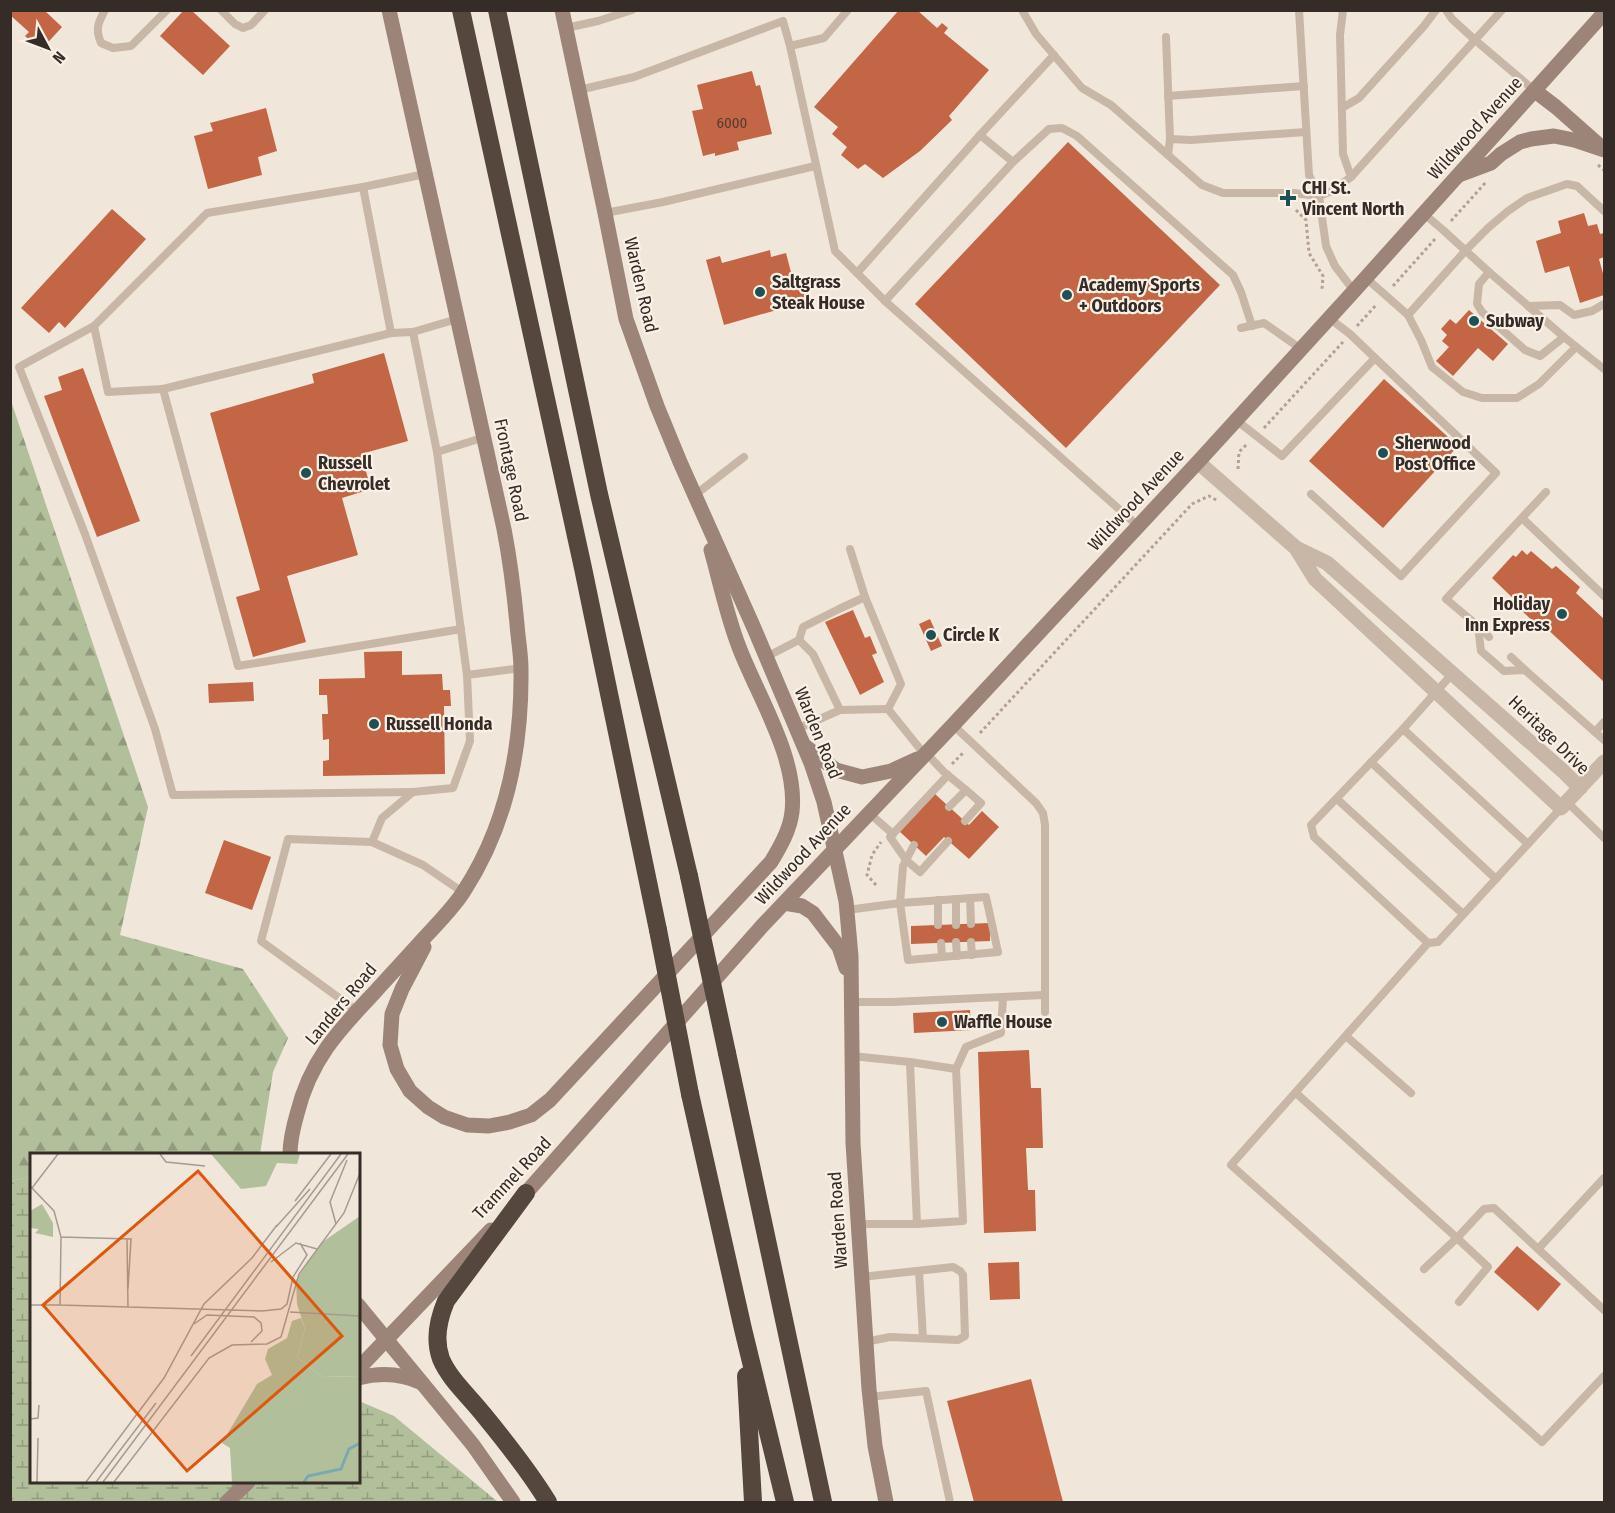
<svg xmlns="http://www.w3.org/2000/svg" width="1615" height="1513" viewBox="0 0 1615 1513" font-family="'Fira Sans Condensed',sans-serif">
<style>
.forest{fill:url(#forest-firs)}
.wetland{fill:url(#wetland-marsh)}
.building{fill:#c26646}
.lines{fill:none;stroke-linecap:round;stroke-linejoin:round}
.path{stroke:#b4a091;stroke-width:3;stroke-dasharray:3 3;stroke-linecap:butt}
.lane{stroke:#c8b6a6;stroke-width:8}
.street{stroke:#c8b6a6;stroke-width:15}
.secondary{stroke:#9c8578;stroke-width:15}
.highway{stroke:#55463e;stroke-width:18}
.highway-bridge{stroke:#55463e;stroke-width:18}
.poi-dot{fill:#1e5055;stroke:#f9f0e6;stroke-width:2}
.labels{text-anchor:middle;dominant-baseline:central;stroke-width:4.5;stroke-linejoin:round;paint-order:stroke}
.number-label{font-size:15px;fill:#583a2f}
.street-label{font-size:18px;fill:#352b27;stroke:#f9f0e6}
.poi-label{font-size:18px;font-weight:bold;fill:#352b27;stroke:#f9f0e6;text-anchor:start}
.inset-river{fill:none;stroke:#7aaaad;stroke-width:3}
.inset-road{fill:none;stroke:#a69b92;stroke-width:1.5}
.view{fill:#df570d;fill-opacity:0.15;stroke:#df570d;stroke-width:3}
.inset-edge{fill:none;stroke:#352b27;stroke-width:3}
</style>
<defs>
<pattern id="forest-firs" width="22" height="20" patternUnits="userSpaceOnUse" patternTransform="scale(1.5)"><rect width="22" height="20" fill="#b2bf9b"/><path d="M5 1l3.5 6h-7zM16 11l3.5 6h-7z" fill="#929b7e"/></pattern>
<pattern id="wetland-marsh" width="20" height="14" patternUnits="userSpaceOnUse" patternTransform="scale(1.5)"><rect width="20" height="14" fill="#b2bf9b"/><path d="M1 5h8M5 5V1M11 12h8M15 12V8" fill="none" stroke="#929b7e"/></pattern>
</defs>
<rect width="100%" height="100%" fill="#f1e6da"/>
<polygon class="forest" points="10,398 148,807 120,935 243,969 288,1038 273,1072 260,1154 32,1154 31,1177 11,1181"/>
<polygon class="wetland" points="31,1177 32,1482 358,1482 359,1401 394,1416 498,1502 11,1502 11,1181"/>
<g class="building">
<polygon points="10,10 44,10 62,27 41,50 25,36 29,32 10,15"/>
<polygon points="184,10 191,10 230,46 203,75 160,36"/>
<polygon points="899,10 917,10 937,28 942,23 948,28 944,33 989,70 949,116 952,120 920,151 883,178 865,164 858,169 841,155 847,147 832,134 838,127 814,107"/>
<polygon points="752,71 756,86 760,85 772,134 737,142 739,150 715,156 715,153 703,156 692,111 703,109 697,85"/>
<polygon points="266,108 277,151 258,157 262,175 208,189 194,136 213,131 210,123"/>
<polygon points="1068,142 1220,285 1066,448 915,304"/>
<polygon points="112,209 146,239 65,328 59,322 49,333 21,308"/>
<polygon points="1584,213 1588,226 1597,224 1600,234 1604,233 1604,257 1599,259 1604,277 1604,295 1580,303 1569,266 1545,273 1536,241 1561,233 1558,221"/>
<polygon points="770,250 771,257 786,253 794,284 803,282 808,301 724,325 706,260 720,256 722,263"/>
<polygon points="1469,310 1508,344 1493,361 1478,348 1453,376 1436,361 1449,347 1442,341 1447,335 1441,329 1450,319 1456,324"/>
<polygon points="384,353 408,441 361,454 371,489 342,498 358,555 287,576 306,642 253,657 236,597 260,590 210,413 314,383 312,374"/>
<polygon points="83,368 140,521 97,537 44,396 62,390 58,377"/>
<polygon points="1384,379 1458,446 1383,528 1309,461"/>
<polygon points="1522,550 1527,555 1531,551 1552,569 1556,566 1580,587 1576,593 1604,619 1604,682 1543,625 1540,628 1519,608 1520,605 1492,578 1513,555 1516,557"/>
<polygon points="853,610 865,638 870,636 877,653 872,655 884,682 860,695 825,622"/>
<polygon points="930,619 942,646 931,651 919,624"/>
<polygon points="402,651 402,675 442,674 443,690 450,690 451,706 444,706 445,774 323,776 323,761 329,760 329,739 323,740 322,714 328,714 327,695 319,695 319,679 365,678 364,652"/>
<polygon points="253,682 254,701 209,703 208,684"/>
<polygon points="934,793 969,825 982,811 999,827 969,859 944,837 926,856 899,831"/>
<polygon points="224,840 271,857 252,910 205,893"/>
<polygon points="990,923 990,941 911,944 911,926"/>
<polygon points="970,1010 971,1030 914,1033 913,1013"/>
<polygon points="1029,1050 1031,1088 1041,1088 1043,1148 1026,1148 1028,1190 1035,1190 1036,1231 984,1233 978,1052"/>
<polygon points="1517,1246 1561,1284 1538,1311 1494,1272"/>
<polygon points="1019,1262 1020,1299 990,1300 988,1263"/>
<polygon points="1031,1379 1063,1502 974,1502 947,1401"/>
</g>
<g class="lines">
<g class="path">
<polyline points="1598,165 1604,170"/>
<polyline points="1296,210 1306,220 1309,253 1323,276 1322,289"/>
<polyline points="1451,221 1487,181"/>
<polyline points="1393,286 1435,239"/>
<polyline points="1357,326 1377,304"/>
<polyline points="1264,428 1343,342"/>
<polyline points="1238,469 1239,452 1248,443"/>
<polyline points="980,733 1192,504 1209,496 1218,501"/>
<polyline points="952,764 964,752"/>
<polyline points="876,885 867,875 872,855 881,842"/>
</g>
<g class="lane">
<path d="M105 10C98 23 95 29 101 43L113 48 131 46 167 10"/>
<polyline points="221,10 235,24 243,28 251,25 265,10"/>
<polyline points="1022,10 1036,34 1082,88 1111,105 1202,185 1223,193 1294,193 1319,196 1332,191 1351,177 1502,10"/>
<polyline points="1299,10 1309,175 1319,196 1326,246 1335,266 1354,291"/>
<polyline points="1343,10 1340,35 1343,154 1351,177"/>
<polyline points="1446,10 1452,19 1475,40 1535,91"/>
<polyline points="566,28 598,21 632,10"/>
<polyline points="1166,37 1170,139 1168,155"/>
<polyline points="790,46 824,38 848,10"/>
<polyline points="579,90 634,77 783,21 790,46 835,251 885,301 1138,526"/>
<polyline points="1168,96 1304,86"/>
<polyline points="1342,108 1359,98 1424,26 1436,10"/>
<polyline points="980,135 1054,55"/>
<polyline points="1170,139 1191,140 1306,132"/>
<polyline points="605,213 663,202 815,166"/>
<polyline points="1423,213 1443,230 1489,272 1479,284 1477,304 1482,312 1525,350 1540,356 1564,337 1604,369 1604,368"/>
<polyline points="1489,272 1564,337"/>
<polyline points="857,273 980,135 1013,162"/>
<polyline points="1366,278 1408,315 1466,250 1488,228 1508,211 1527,198 1567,184 1577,186 1604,211"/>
<polyline points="885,301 1013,162 1049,129 1062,128 1077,136 1233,275 1241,292 1252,326"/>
<polyline points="1528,306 1560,305 1574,315 1592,311 1604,304"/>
<polyline points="1408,315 1421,340 1432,367 1463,392 1482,398 1517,398 1539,384 1576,347"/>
<polyline points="94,326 19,367 85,534 155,729 173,795 413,792"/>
<polyline points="1241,328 1264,323 1301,349"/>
<polyline points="413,332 391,333 363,187 425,174"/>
<polyline points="391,333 163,389 238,666 461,629"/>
<polyline points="163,389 108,392 94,326 207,213 363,187"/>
<polyline points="1236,420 1282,456 1375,358 1350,334 1329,318"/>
<polyline points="485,437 437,452 467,675 521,668"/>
<polyline points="437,452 413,332 457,319"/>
<polyline points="1546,492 1446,599 1478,626 1481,651 1504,671 1525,670 1604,740"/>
<polyline points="1311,494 1401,576 1496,473 1375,358"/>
<polyline points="695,495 744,457"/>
<polyline points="1522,518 1604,596"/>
<polyline points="850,549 865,597 901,684 888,709 925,755"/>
<polyline points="1478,626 1489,637"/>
<polyline points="799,640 803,627 839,609 865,597"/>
<polyline points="766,657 799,640 813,654 840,710"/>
<polyline points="1511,657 1525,670"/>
<polyline points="1453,673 1403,729 1311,825 1314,837 1428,943 1438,942 1561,808"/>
<polyline points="953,725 1036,803 1043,813 1045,825 1045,1012"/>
<polyline points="797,729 840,710 888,709"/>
<polyline points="1403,729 1528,844"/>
<polyline points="1595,732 1604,722"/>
<polyline points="926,753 944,772 966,790 949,807"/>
<polyline points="1371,762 1496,879"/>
<polyline points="948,775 890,837 906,860 920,872 948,841"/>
<polyline points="1337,799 1463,914"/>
<polyline points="1567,802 1604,838"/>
<polyline points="869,813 893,834"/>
<polyline points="965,821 981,803 966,790"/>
<polyline points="372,842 382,818 413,792 453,788 470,741 467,675"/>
<polyline points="970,898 971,924"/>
<polyline points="938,900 938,925"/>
<polyline points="847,910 900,903 908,960 998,952 986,897 900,903 903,866 914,845"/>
<polyline points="956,925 956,899"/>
<polyline points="956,942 957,956"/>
<polyline points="971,942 972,955"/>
<polyline points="941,943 942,957"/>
<polyline points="1428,943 1231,1165 1542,1442 1604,1376"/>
<polyline points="851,1002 892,1002 1044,995"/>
<polyline points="357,1011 261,941 288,839 372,842 423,865 464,893"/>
<polyline points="1346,1036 1411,1093"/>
<polyline points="852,1056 910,1062 917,1224 858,1224"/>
<polyline points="910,1062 956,1069 963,1221 917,1224"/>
<polyline points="956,1069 966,1047 1001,1033 1003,997"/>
<polyline points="1296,1093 1457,1238 1484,1209 1494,1208 1538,1249 1604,1178"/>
<polyline points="1538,1249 1604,1310"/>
<polyline points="1424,1269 1457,1238 1488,1267 1459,1302"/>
<polyline points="919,1271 923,1338"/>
<polyline points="861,1277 953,1267 960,1271 963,1275 965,1336 958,1340 890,1337 865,1342"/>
<polyline points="869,1397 926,1391 950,1502"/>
</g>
<g class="street">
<polyline points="1198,462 1296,548 1327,563 1563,771 1580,788"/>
<polyline points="1296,548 1315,579 1561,808 1604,762"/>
</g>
<g class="secondary">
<polyline points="562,10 605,213 626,319 657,406 680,462 754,628 811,763 824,802 846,901 851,956 853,1143 869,1389 875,1446 886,1502"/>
<polyline points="1535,91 1556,107 1599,145"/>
<polyline points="1459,175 1491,163 1501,154 1520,142 1531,139 1554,136 1574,140 1604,150"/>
<polyline points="806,747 836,770 862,777 891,771 917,759"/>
<polyline points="784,903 802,906 813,913 839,947 846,968"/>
<path d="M424 947 402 989 392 1014 390 1045 397 1069 410 1091 428 1107 444 1117 467 1125 489 1126 510 1122 531 1115 550 1100 771 862C780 847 790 830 792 812 798 758 758 697 739 647 727 616 720 582 711 550"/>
<path d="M290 1154C290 1140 293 1128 297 1114 310 1061 337 1032 374 993 391 974 409 955 426 936 439 922 454 907 464 891 507 825 522 747 521 669 521 654 518 639 517 624 514 592 510 560 504 529L389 10"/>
<polyline points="518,1202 763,925 953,725 1198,462 1354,291 1604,13"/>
<polyline points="358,1305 473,1445 513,1502"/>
<polyline points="358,1369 491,1230"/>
<path d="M358 1378C381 1372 401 1373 422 1383"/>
<polyline points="227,1502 248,1482"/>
</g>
<g class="highway">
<polyline points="461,10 583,568 658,930"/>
<polyline points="497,10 599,494 689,876"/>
<polyline points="727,1053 823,1502"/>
<polyline points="690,1094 743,1329 785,1502"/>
<path d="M526 1193 446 1301C438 1320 434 1340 441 1359 450 1380 469 1396 483 1414 506 1442 529 1471 548 1502"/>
<polyline points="746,1376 753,1502"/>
</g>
<g class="highway-bridge">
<polyline points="689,876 727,1053"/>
<polyline points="658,930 690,1094"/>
</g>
</g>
<g class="poi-dot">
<path d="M1285 189h6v6h6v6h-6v6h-6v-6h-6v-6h6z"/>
<circle cx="760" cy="292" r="6"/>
<circle cx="1067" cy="295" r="6"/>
<circle cx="1474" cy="321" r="6"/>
<circle cx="1383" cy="453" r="6"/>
<circle cx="306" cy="473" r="6"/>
<circle cx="1562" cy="614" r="6"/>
<circle cx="931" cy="635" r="6"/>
<circle cx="374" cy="724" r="6"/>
<circle cx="942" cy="1022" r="6"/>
</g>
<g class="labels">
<g class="number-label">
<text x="732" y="123">6000</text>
</g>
<g class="street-label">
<text transform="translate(1475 128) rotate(-48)">Wildwood Avenue</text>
<text transform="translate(641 285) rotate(77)">Warden Road</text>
<text transform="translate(511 470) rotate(78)">Frontage Road</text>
<text transform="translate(1136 500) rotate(-47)">Wildwood Avenue</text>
<text transform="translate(818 733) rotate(68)">Warden Road</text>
<text transform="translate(1549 735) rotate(44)">Heritage Drive</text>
<text transform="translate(803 854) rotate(-47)">Wildwood Avenue</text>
<text transform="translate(341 1004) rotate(-50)">Landers Road</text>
<text transform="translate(512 1178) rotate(-47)">Trammel Road</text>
<text transform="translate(838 1220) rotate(-94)">Warden Road</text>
</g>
<g class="poi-label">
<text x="1302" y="188">CHI St.<tspan x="1302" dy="21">Vincent North</tspan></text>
<text x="772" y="282">Saltgrass<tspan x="772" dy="21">Steak House</tspan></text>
<text x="1079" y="285">Academy Sports<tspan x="1079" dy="21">+ Outdoors</tspan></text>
<text x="1486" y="321">Subway</text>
<text x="1395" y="443">Sherwood<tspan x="1395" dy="21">Post Office</tspan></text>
<text x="318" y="463">Russell<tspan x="318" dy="21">Chevrolet</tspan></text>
<text x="1550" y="604" text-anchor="end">Holiday<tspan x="1550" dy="21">Inn Express</tspan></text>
<text x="943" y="635">Circle K</text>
<text x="386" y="724">Russell Honda</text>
<text x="954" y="1022">Waffle House</text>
</g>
</g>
<g transform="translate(30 1153)">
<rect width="330" height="330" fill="#f1e6da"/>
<path d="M12 51 23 70V84L5 80 9 76 0 75V58Z" fill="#b2bf9b"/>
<path d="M271 165 275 176 267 204 293 224 330 223V329H202L200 295 192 290 227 231 242 222 235 206 238 196 257 185 262 168Z" fill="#b2bf9b"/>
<path d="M181 1H270L267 11 247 10 236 33 211 36ZM330 63V223L293 224 267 204 275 176 267 151 266 127 291 90Z" fill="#b2bf9b"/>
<path class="inset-river" d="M274 329 278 323 311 316 319 296 330 290"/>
<path class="inset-road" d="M130 1 136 9 175 13M0 33 24 58 31 84 30 152H0M2 35 28 1M265 48 301 1M306 71 300 49 317 7M246 74 280 36M31 84 101 86 98 136M97 86 98 154M241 109 266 90 287 96M30 152 234 158M232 158 251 156 257 151 263 124 277 102 270 90M260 159 330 163M164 171 177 162 224 164 231 170 232 178 221 189M161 203 311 1M0 266 8 265 9 252M7 329 8 285M56 329 134 225 174 151 222 105 247 72M66 329 126 250M73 329 318 1M84 329 179 205 202 192 237 191 251 184 269 121 314 60 330 20"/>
<path class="view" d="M168 18 312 183 157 318 13 152Z"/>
<rect width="330" height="330" class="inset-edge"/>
</g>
<rect width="1615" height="1513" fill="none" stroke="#352b27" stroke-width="24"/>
<g transform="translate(48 48) rotate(131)" stroke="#f9f0e6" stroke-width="4.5" paint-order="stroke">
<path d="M0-4.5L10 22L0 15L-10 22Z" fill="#352b27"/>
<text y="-9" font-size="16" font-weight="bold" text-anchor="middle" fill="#352b27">N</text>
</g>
</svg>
